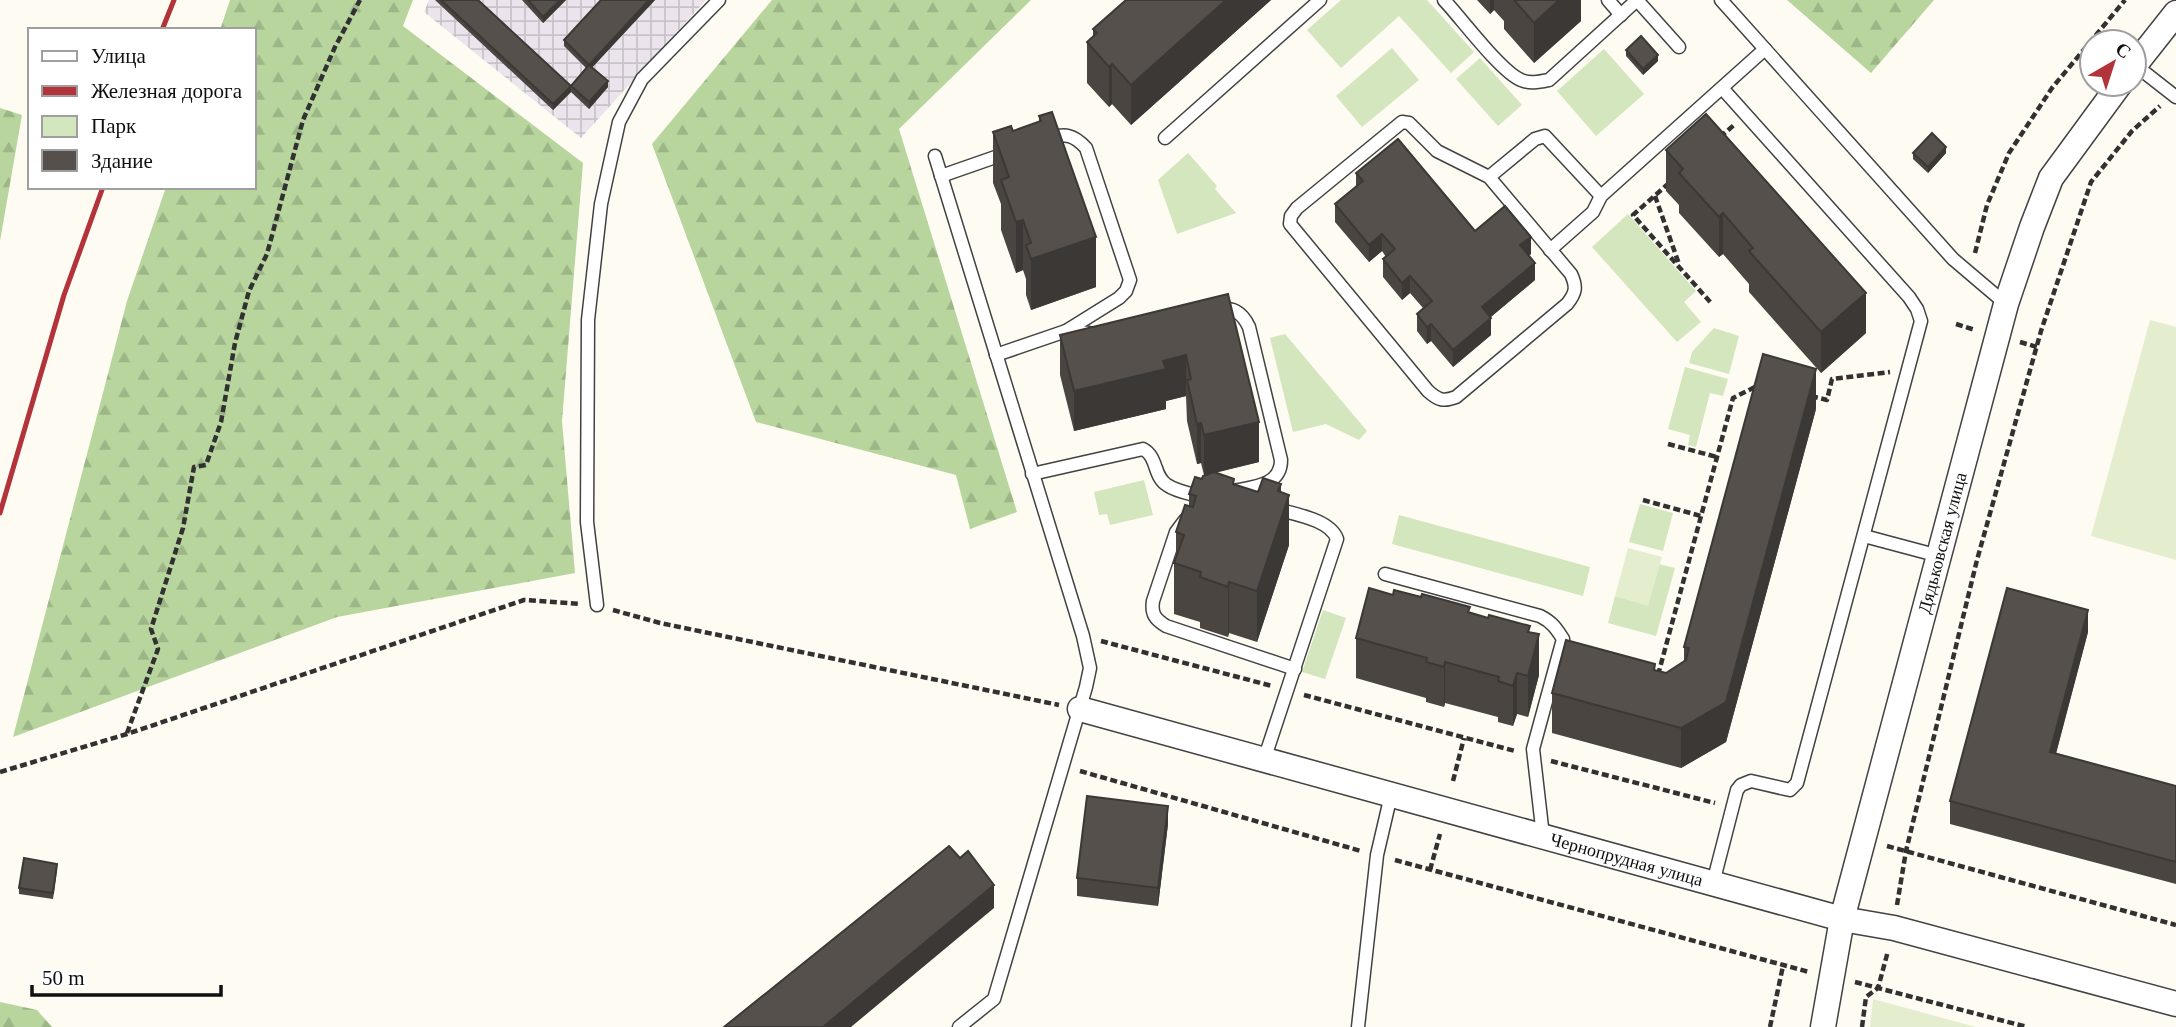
<svg xmlns="http://www.w3.org/2000/svg" width="2176" height="1027" viewBox="0 0 2176 1027" font-family="Georgia,serif">
<style>
.industrial{fill:url(#industrial-grid)}
.forest{fill:url(#forest-firs)}
.park{fill:#d3e6be}
.pitch{fill:#e4eecf}
.lines{fill:none;stroke-linecap:round;stroke-linejoin:round}
.service-casing{stroke:#424242;stroke-width:15}
.minor-casing{stroke:#424242;stroke-width:27}
.path{stroke:#313131;stroke-width:4.5;stroke-dasharray:7 3.5;stroke-linecap:butt}
.service{stroke:#fff;stroke-width:12}
.minor{stroke:#fff;stroke-width:24}
.rail{stroke:#b3333b;stroke-width:5}
.wall{fill:#4a4541}
.shaded-wall{fill:#3c3835}
.building{fill:#56504c;stroke:#3c3835;stroke-width:2}
.labels{text-anchor:middle;dominant-baseline:central;stroke-width:7;stroke-linejoin:round;paint-order:stroke}
.street-label{font-size:18px;fill:#0f0f0f;stroke:#fff}
</style>
<defs>
<pattern id="industrial-grid" width="8" height="8" patternUnits="userSpaceOnUse" patternTransform="scale(1.75)"><rect width="8" height="8" fill="#ebe4ec"/><path d="M0 4h8M4 0v8" fill="none" stroke="#c8c2c9"/></pattern>
<pattern id="forest-firs" width="22" height="20" patternUnits="userSpaceOnUse" patternTransform="scale(1.75)"><rect width="22" height="20" fill="#b8d59e"/><path d="M5 1l3.5 6h-7zM16 11l3.5 6h-7z" fill="#9db687"/></pattern>
</defs>
<rect width="100%" height="100%" fill="#fefbf2"/>
<polygon class="industrial" points="429,0 706,0 581,138 424,12"/>
<g class="forest">
<polygon points="230,0 413,0 403,26 583,163 562,421 575,573 337,617 13,737 127,301 166,187 254,187 254,30 220,30"/>
<polygon points="772,0 1031,0 899,129 1017,512 970,529 956,475 756,422 652,144"/>
<polygon points="1787,0 1934,0 1871,73"/>
<polygon points="0,108 22,115 0,241"/>
<polygon points="0,1002 37,1010 52,1027 0,1027"/>
</g>
<g class="park">
<polygon points="1341,0 1427,0 1474,52 1451,73 1399,16 1341,68 1307,30"/>
<polygon points="1392,48 1419,80 1362,127 1336,96"/>
<polygon points="1604,49 1644,94 1596,136 1557,91"/>
<polygon points="1480,58 1522,105 1498,126 1456,79"/>
<polygon points="1188,153 1217,186 1215,189 1236,213 1177,234 1158,180"/>
<polygon points="1628,214 1696,291 1684,302 1701,322 1677,342 1592,247"/>
<polygon points="1714,328 1739,336 1729,374 1689,363 1692,352"/>
<polygon points="1285,334 1367,431 1359,440 1326,424 1293,432 1270,338"/>
<polygon points="1685,367 1728,379 1723,396 1710,393 1696,447 1688,445 1690,435 1668,429"/>
<polygon points="1144,480 1153,515 1110,525 1107,514 1099,515 1094,492"/>
<polygon points="1640,504 1673,513 1663,551 1629,542"/>
<polygon points="1399,515 1590,567 1583,596 1392,544"/>
<polygon points="1659,564 1675,568 1656,636 1608,623 1615,596 1648,605"/>
<polygon points="1323,610 1346,618 1325,679 1302,672"/>
</g>
<g class="pitch">
<polygon points="2150,320 2176,327 2176,560 2091,536"/>
<polygon points="1628,548 1662,557 1648,606 1615,596"/>
<polygon points="1873,999 1976,1027 1870,1027"/>
</g>
<g class="lines">
<g class="service-casing">
<g id="service">
<path d="M1444 0C1461 18 1501 72 1521 80 1530 84 1539 82 1549 80L1637 0"/>
<polyline points="1608,0 1621,15"/>
<polyline points="1637,0 1679,47"/>
<polyline points="1721,0 1953,259 2006,304"/>
<polyline points="2135,65 2176,97"/>
<path d="M1402 122 1409 123 1437 151 1489 177 1571 274C1577 287 1576 293 1567 304L1456 397C1443 402 1438 400 1428 391L1290 224 1291 216 1297 208Z"/>
<polyline points="1165,138 1320,0"/>
<polyline points="935,156 1083,636 1090,668 1086,687 994,999 959,1027"/>
<polyline points="941,176 1007,153"/>
<polyline points="1489,177 1535,139 1545,136 1601,196"/>
<polyline points="1550,250 1593,212 1601,196 1765,49"/>
<path d="M1216 309C1233 307 1242 312 1249 327L1281 460C1281 486 1253 487 1233 491"/>
<polyline points="1066,331 1089,333"/>
<path d="M996 355 1066 331 1119 298 1126 291 1130 280 1086 148C1073 134 1065 133 1047 139"/>
<path d="M1032 474 1143 449C1158 457 1153 476 1167 485 1177 492 1193 494 1205 498"/>
<path d="M1185 520 1176 532 1153 601C1151 614 1155 619 1166 626L1295 669"/>
<polyline points="1864,536 1939,556"/>
<path d="M1385 574 1540 616C1552 622 1556 628 1563 639L1533 749 1543 836"/>
<polyline points="597,605 587,522 588,320 601,204 619,122 642,79 719,0"/>
<path d="M1264 760 1337 539C1330 519 1293 514 1273 508"/>
<polyline points="1713,883 1737,790 1741,785 1751,781 1790,790 1797,783 1921,321 1917,309 1909,297 1722,88"/>
<polyline points="1358,1027 1377,855 1391,795"/>
</g>
</g>
<g class="minor-casing">
<g id="minor">
<polyline points="2134,66 2176,13"/>
<path id="s1" d="M1080 709 1842 919 1894 928 2176 1004"/>
<path id="s2" d="M1823 1027 1842 919 2006 304 2032 227 2051 178 2120 84"/>
</g>
</g>
<g class="path">
<polyline points="1720,137 1734,125"/>
<polyline points="1669,183 1633,215 1711,303"/>
<polyline points="1655,196 1679,264"/>
<polyline points="1975,253 1987,205 2009,153 2052,88 2125,0"/>
<polyline points="1956,324 1975,330"/>
<polyline points="2020,342 2037,347"/>
<polyline points="1811,396 1827,400 1832,379 1890,372"/>
<polyline points="1668,444 1717,457"/>
<polyline points="1643,500 1701,516"/>
<polyline points="613,610 660,623 1059,705"/>
<polyline points="1101,641 1272,686"/>
<polyline points="1658,675 1733,398 1759,385"/>
<polyline points="1304,695 1515,751"/>
<polyline points="127,733 158,649 151,629 183,528 194,467 206,465 221,422 235,343 249,291 267,254 303,120 335,47 360,0"/>
<polyline points="1551,761 1715,803"/>
<polyline points="1080,771 1361,851"/>
<polyline points="0,772 127,734 524,600 580,604"/>
<polyline points="1453,781 1464,738"/>
<polyline points="1887,846 2176,925"/>
<polyline points="1395,860 1809,972"/>
<polyline points="1430,870 1440,834"/>
<polyline points="1897,905 1906,851 1977,560 2041,331 2091,182 2132,131 2160,106"/>
<polyline points="1855,982 2027,1027"/>
<polyline points="1770,1027 1783,966"/>
<polyline points="1862,1027 1866,997 1878,988 1888,951"/>
</g>
<use href="#service" class="service"/>
<use href="#minor" class="minor"/>
<g class="rail">
<polyline points="162,30 174,0"/>
<polyline points="0,513 64,295 103,187"/>
</g>
</g>
<g class="wall">
<polygon points="435,0 478,0 571,86 586,68 564,46 564,40 601,0 655,0 592,67 608,87 589,109 571,92 553,110"/>
<polygon points="522,0 566,0 543,23"/>
<polygon points="1126,0 1271,0 1131,125 1112,104 1109,107 1087,83 1087,42 1093,36 1093,29"/>
<polygon points="1477,0 1581,0 1581,21 1534,63 1504,29 1504,21 1494,10 1490,14"/>
<polygon points="1626,50 1658,61 1643,75 1626,56"/>
<polygon points="1039,116 1096,287 1031,310 1026,295 1026,279 1023,270 1016,273 1001,230 1001,204 993,183 993,132 1013,131 1039,122"/>
<polygon points="1666,150 1866,333 1821,373 1749,292 1749,284 1723,254 1719,257 1679,213 1679,205 1666,191"/>
<polygon points="1913,153 1946,153 1928,173 1913,159"/>
<polygon points="1356,173 1475,231 1531,254 1529,255 1535,280 1491,317 1491,335 1453,367 1431,341 1427,344 1417,331 1417,314 1423,308 1410,293 1402,300 1383,277 1383,259 1386,257 1382,251 1369,262 1335,222 1335,204 1356,186"/>
<polygon points="1228,294 1259,462 1215,473 1234,484 1258,492 1281,492 1289,545 1257,642 1229,633 1228,637 1200,628 1200,622 1174,614 1174,563 1176,557 1176,532 1189,506 1189,494 1204,475 1201,463 1197,464 1187,421 1186,396 1166,401 1166,409 1074,431 1060,375 1060,335"/>
<polygon points="1816,409 1726,742 1681,768 1552,733 1552,693 1655,670 1666,673 1684,662 1684,647"/>
<polygon points="1393,595 1470,613 1530,632 1539,675 1528,717 1517,714 1513,726 1498,722 1498,717 1445,703 1444,707 1426,702 1426,698 1356,678 1356,638"/>
<polygon points="2088,632 2056,754 2176,786 2176,884 1950,824 1950,801"/>
<polygon points="1168,824 1158,906 1077,896 1077,878"/>
<polygon points="57,870 53,899 19,894 19,888"/>
</g>
<g class="shaded-wall">
<polygon points="560,0 566,0 543,23 543,17"/>
<polygon points="649,0 655,0 589,71 589,65"/>
<polygon points="1226,0 1271,0 1131,125 1131,85"/>
<polygon points="1490,0 1494,0 1494,10 1490,14"/>
<polygon points="1559,0 1581,0 1581,21 1534,63 1534,23"/>
<polygon points="1658,55 1658,61 1643,75 1643,69"/>
<polygon points="1112,64 1112,104 1109,107 1109,67"/>
<polygon points="608,81 608,87 589,109 589,102"/>
<polygon points="571,86 571,92 553,110 553,104"/>
<polygon points="1946,147 1946,153 1928,173 1928,167"/>
<polygon points="1723,213 1723,254 1719,257 1719,217"/>
<polygon points="1023,220 1023,270 1016,273 1016,222"/>
<polygon points="1382,234 1382,251 1369,262 1369,245"/>
<polygon points="1096,237 1096,287 1031,310 1031,259"/>
<polygon points="1531,237 1531,254 1520,263 1520,245"/>
<polygon points="1535,263 1535,280 1482,324 1482,307"/>
<polygon points="1410,276 1410,293 1402,300 1402,283"/>
<polygon points="1866,293 1866,333 1821,373 1821,332"/>
<polygon points="1491,318 1491,335 1453,367 1453,350"/>
<polygon points="1431,324 1431,341 1427,344 1427,327"/>
<polygon points="1186,355 1186,396 1166,401 1166,409 1074,431 1074,391 1163,361"/>
<polygon points="1816,369 1816,409 1726,742 1681,768 1681,728"/>
<polygon points="1259,422 1259,462 1204,475 1204,435"/>
<polygon points="1201,423 1201,463 1197,464 1197,424"/>
<polygon points="1281,484 1281,520 1289,495 1289,545 1257,642 1257,591 1278,491"/>
<polygon points="1229,582 1229,633 1228,637 1228,587"/>
<polygon points="2088,610 2088,632 2050,775 2050,752"/>
<polygon points="1539,634 1539,675 1528,717 1528,676"/>
<polygon points="1445,662 1445,703 1444,707 1444,667"/>
<polygon points="1517,673 1517,714 1513,726 1513,686"/>
<polygon points="1168,806 1168,824 1158,906 1158,888"/>
<polygon points="994,885 994,908 851,1027 823,1027"/>
</g>
<g class="building">
<polygon points="441,0 478,0 571,86 553,104"/>
<polygon points="528,0 560,0 543,17"/>
<polygon points="601,0 649,0 589,65 564,40"/>
<polygon points="1126,0 1226,0 1131,85 1112,64 1109,67 1087,42 1097,33 1093,29"/>
<polygon points="1514,0 1559,0 1534,23"/>
<polygon points="1641,36 1658,55 1643,69 1626,50"/>
<polygon points="589,65 608,81 589,102 571,86"/>
<polygon points="1052,112 1096,237 1031,259 1026,245 1031,243 1023,220 1016,222 1001,180 1009,177 993,132 1011,126 1013,131 1041,121 1039,116"/>
<polygon points="1706,114 1866,293 1821,332 1749,251 1753,248 1723,213 1719,217 1679,173 1683,169 1666,150"/>
<polygon points="1932,133 1946,147 1928,167 1913,153"/>
<polygon points="1398,139 1475,231 1505,206 1531,237 1520,245 1535,263 1482,307 1491,318 1453,350 1431,324 1427,327 1417,314 1432,301 1410,276 1402,283 1383,259 1395,249 1382,234 1369,245 1335,204 1363,181 1356,173"/>
<polygon points="1228,294 1259,422 1204,435 1201,423 1197,424 1187,380 1191,379 1186,355 1163,361 1166,369 1074,391 1060,335"/>
<polygon points="1763,354 1816,369 1726,702 1681,728 1552,693 1566,640 1655,664 1654,670 1666,673 1686,660 1689,648 1684,647"/>
<polygon points="1214,472 1234,479 1233,484 1258,492 1263,478 1281,484 1278,491 1289,495 1257,591 1229,582 1228,587 1200,577 1201,572 1174,563 1184,535 1176,532 1185,505 1193,507 1196,496 1189,494 1195,477 1202,479 1203,476"/>
<polygon points="1369,588 1393,595 1394,590 1421,597 1422,594 1470,607 1468,612 1488,618 1489,615 1530,626 1528,632 1539,634 1528,676 1517,673 1513,686 1498,681 1499,677 1445,662 1444,667 1426,662 1427,658 1356,638"/>
<polygon points="2007,588 2088,610 2050,752 2176,786 2176,862 1950,801"/>
<polygon points="1087,796 1168,806 1158,888 1077,878"/>
<polygon points="949,846 960,858 968,851 994,885 823,1027 724,1027"/>
<polygon points="24,858 57,864 53,893 19,888"/>
</g>
<g class="labels">
<g class="street-label">
<text stroke="none"><textPath href="#s2" startOffset="499">Дядьковская улица</textPath></text>
<text stroke="none"><textPath href="#s1" startOffset="567">Чернопрудная улица</textPath></text>
</g>
</g>
<rect x="28" y="28" width="228" height="161" fill="#ffffff" stroke="#9f9f9f" stroke-width="2"/>
<rect x="42" y="51" width="35" height="10" fill="#ffffff" stroke="#9f9f9f" stroke-width="2"/>
<text x="91" y="63" font-size="21" fill="#0f0f0f">Улица</text>
<rect x="42" y="86" width="35" height="10" fill="#b3333b" stroke="#9f9f9f" stroke-width="2"/>
<text x="91" y="98" font-size="21" fill="#0f0f0f">Железная дорога</text>
<rect x="42" y="116" width="35" height="21" fill="#d3e6be" stroke="#9f9f9f" stroke-width="2"/>
<text x="91" y="133" font-size="21" fill="#0f0f0f">Парк</text>
<rect x="42" y="150" width="35" height="21" fill="#56504c" stroke="#9f9f9f" stroke-width="2"/>
<text x="91" y="168" font-size="21" fill="#0f0f0f">Здание</text>
<g transform="translate(2113 63) rotate(39)"><circle r="33" fill="#ffffff" stroke="#9f9f9f" stroke-width="2"/>
<path d="M0-5L12 26L0 18L-12 26Z" fill="#b3333b"/>
<text y="-10" font-size="19" font-weight="bold" text-anchor="middle" fill="#0f0f0f">С</text>
</g>
<path d="M32 985v10h189v-10" fill="none" stroke="#0f0f0f" stroke-width="3.5"/>
<text x="42" y="985" font-size="21" fill="#0f0f0f" stroke="#ffffff" stroke-width="5" paint-order="stroke">50 m</text>
</svg>
